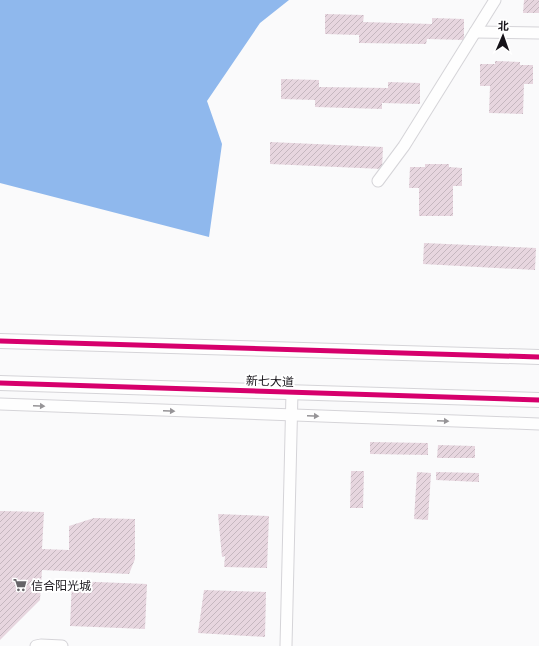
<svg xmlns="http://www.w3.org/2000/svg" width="539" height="646" viewBox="0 0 539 646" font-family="Merriweather,'Noto Sans SC',serif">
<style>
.water{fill:#8fb8ed}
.building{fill:url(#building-hatch)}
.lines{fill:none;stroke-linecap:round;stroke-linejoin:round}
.minor-casing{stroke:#d5d4d8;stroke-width:13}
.major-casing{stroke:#d5d4d8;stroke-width:16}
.minor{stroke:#fefefe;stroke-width:11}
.major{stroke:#fefefe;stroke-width:14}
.cycleway-casing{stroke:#fff;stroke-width:8}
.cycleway{stroke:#d6006c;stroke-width:5}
.oneway{fill:#969497}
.labels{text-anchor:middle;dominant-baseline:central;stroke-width:4;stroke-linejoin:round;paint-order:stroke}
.street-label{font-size:12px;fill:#161319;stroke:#fff}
.poi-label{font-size:12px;fill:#161319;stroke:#fff;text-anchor:start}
</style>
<defs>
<pattern id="building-hatch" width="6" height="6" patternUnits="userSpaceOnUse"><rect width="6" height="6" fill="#e7d6df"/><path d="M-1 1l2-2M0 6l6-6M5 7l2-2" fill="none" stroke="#c5b7bf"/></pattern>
</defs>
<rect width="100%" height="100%" fill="#fafafb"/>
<polygon class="water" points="0,0 289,0 260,23 207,101 222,144 209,237 0,183"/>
<g class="building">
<polygon points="524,0 539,0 539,13 523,13"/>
<polygon points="325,14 364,15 363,22 432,24 432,18 464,19 464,40 427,39 426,44 359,43 359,35 325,34"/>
<polygon points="495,61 520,62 520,65 533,65 533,84 524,84 523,114 489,113 490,86 480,86 480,64 495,64"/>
<polygon points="281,79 319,80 319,87 388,88 388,82 420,83 420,104 382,103 382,109 315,107 315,100 281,99"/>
<polygon points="270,142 383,147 382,169 270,164"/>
<polygon points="425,164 449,164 449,167 462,168 462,186 453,186 453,216 419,216 419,188 409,188 410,167 425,167"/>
<polygon points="424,243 536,248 535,270 423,264"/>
<polygon points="370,442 428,443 428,455 370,454"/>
<polygon points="438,445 475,446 475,458 437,458"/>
<polygon points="351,471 364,471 363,508 350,508"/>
<polygon points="417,472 431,473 428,520 414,519"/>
<polygon points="436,472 479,473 479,482 436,480"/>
<polygon points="0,511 44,512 42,549 69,550 69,526 94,518 135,519 135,559 129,574 42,570 40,600 0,640"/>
<polygon points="218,514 269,516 267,568 224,567 225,556 222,557"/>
<polygon points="72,581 147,584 145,629 70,626"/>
<polygon points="204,590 266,592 265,637 198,633"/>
</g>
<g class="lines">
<g class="minor-casing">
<g id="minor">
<polyline points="475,32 539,33"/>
<polyline points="378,181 404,146 495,0"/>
<polyline points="0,404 539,424"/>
<polyline points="36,646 41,645 62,646"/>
<polyline points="286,646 292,392"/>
</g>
</g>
<g class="major-casing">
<g id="major">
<polyline points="0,341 539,357"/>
<polyline points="0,383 539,400"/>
</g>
</g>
<use href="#minor" class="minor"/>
<use href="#major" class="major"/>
<g class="cycleway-casing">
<g id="cycleway">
<polyline points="0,341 539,357"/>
<polyline points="0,383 539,400"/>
</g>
</g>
<use href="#cycleway" class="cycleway"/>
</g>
<defs><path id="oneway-solid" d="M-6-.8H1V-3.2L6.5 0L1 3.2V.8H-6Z"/></defs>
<g class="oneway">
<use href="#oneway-solid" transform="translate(39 406) rotate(2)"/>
<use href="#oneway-solid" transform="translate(169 411) rotate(2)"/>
<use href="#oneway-solid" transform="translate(313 416) rotate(2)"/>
<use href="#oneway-solid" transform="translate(443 421) rotate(2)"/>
</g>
<defs>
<g id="supermarket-bare" transform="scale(1.08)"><path d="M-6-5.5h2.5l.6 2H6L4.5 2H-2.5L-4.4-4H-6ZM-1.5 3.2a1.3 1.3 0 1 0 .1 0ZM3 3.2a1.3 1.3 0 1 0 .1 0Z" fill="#666468" stroke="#fff" stroke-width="2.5" paint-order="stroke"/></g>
</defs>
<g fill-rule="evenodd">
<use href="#supermarket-bare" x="20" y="585"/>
</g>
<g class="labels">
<g class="street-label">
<text transform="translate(270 381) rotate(2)">新七大道</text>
</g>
<g class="poi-label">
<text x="31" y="585">信合阳光城</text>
</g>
</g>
<g transform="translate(503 36) rotate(2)" stroke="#ffffff" stroke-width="3" paint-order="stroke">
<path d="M0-3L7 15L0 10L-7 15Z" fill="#161319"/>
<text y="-6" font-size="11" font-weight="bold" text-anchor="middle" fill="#161319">北</text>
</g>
</svg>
